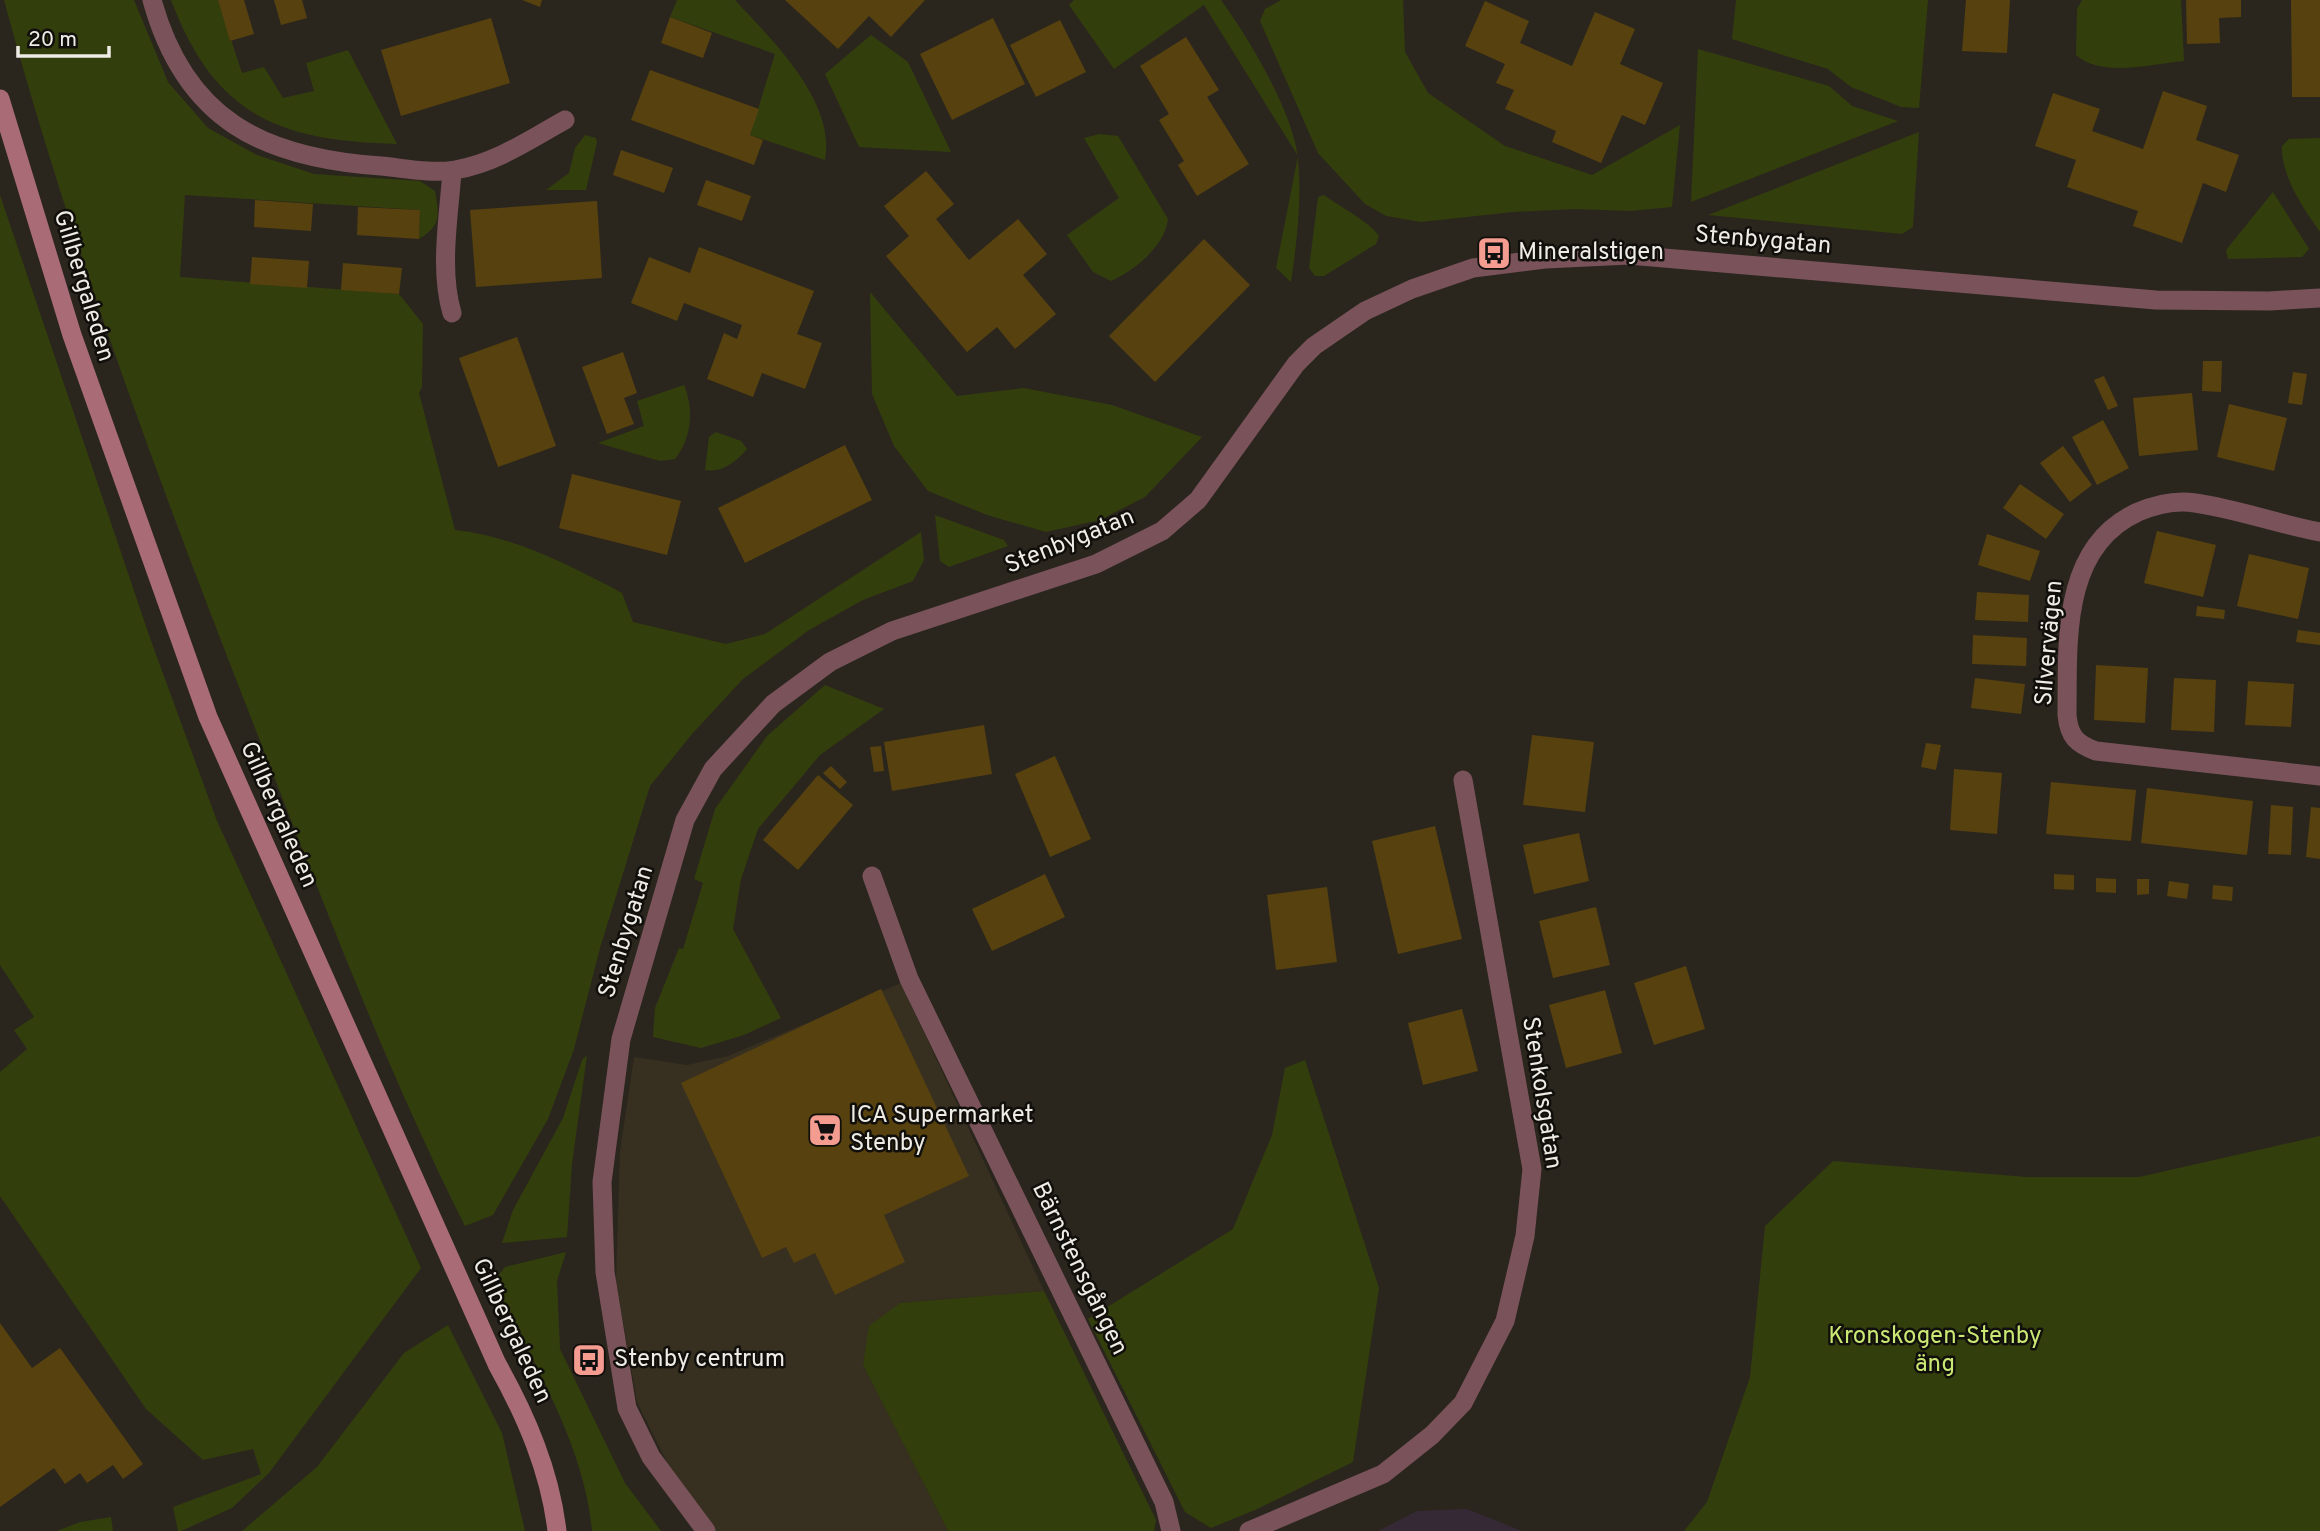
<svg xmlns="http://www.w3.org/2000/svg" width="2320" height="1531" viewBox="0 0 2320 1531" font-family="Overpass,sans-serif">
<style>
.built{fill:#372f20}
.education{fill:#362936}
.green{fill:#333e0d}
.building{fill:#56410f}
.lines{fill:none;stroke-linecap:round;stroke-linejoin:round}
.minor{stroke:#7a535a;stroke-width:19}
.secondary{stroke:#a96c77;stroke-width:19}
.labels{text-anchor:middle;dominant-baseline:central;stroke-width:5;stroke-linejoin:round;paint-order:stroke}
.street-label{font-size:24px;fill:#efece6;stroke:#110f0b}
.poi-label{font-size:24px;fill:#efece6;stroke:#110f0b;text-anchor:start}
.park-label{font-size:24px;fill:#cae873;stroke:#110f0b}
</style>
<rect width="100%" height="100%" fill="#2b261d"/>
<polygon class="built" points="901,983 1044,1291 900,1303 863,1365 948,1531 713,1531 679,1486 637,1402 616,1282 620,1151 634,1057 687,1065 728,1056"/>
<polygon class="education" points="1467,1509 1522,1531 1378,1531 1417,1511"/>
<g class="green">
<path d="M4 0H134L168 82 208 128 257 155 314 174 420 181 435 191C439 215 442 225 419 239L420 210 185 195 180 277 399 294 423 324 422 387 419 393 455 530C514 536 571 566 622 593L633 622 726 644 765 634 921 532 924 560 913 581 863 600 809 630 743 679 692 734 650 786 600 948 574 1049 548 1119 493 1215 465 1226C384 1065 321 896 255 728 162 490 71 248 4 0Z"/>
<path d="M171 0H218L242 73 264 67 283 98 314 91 306 63 348 50 397 144C279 141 215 116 171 0Z"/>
<path d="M677 0H735C772 40 836 101 825 160L750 135 775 54 670 17Z"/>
<path d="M1074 0H1221C1248 37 1294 113 1298 159 1302 200 1297 241 1291 282L1276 268 1298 156 1204 5 1114 69 1069 5Z"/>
<polygon points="1281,0 1403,0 1405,52 1428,93 1505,146 1592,175 1680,125 1672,207 1630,211 1575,209 1513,212 1421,222 1386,216 1365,204 1318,153 1260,21 1265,9"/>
<polygon points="1736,0 1928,0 1919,108 1901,107 1851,87 1828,69 1732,39"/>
<path d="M2082 0H2181L2184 61C2151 64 2102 78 2076 55L2077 9Z"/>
<polygon points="871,35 908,62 951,152 859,147 825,74"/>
<polygon points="1698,49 1829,86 1852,106 1898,121 1691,202"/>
<polygon points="1919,132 1913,227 1902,234 1708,215"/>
<path d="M1099 134 1118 136 1168 219C1165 246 1134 271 1111 281L1093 272 1067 235 1119 198 1084 138Z"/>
<polygon points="585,135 596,138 597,142 586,190 546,190 569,173 575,148"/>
<path d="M2320 138V232C2304 210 2280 174 2282 146L2289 139Z"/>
<polygon points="2273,192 2309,249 2302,257 2228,259 2226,250"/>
<polygon points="0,195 150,638 217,821 421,1268 269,1473 232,1508 181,1531 178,1531 173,1507 261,1474 253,1449 203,1460 146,1409 0,1196 0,1072 27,1049 14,1030 34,1017 0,965"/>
<path d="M1324 195C1339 206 1371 223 1379 236L1376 244 1324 276H1315L1309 268 1318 197Z"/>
<polygon points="870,292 957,396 1024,388 1112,405 1202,437 1145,497 1100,520 1046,532 987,515 928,491 894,446 872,394"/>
<path d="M684 385C694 409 692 438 675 459L660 461 598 443 644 426 637 401Z"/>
<path d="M716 432 741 441 747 449C736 462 722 473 705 470L709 437Z"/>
<polygon points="935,515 1004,540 1008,546 949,567 940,561"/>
<polygon points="825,685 884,709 820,755 758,829 741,879 733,929 781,1018 744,1035 701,1048 653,1037 655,1008 679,948 683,949 703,883 694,879 715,809 767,736"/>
<polygon points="587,1055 572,1164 567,1237 502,1243 513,1210 563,1118 582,1060"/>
<polygon points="1305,1060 1379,1288 1353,1462 1255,1510 1211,1528 1185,1512 1088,1319 1233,1229 1272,1135 1285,1068"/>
<polygon points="2320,1136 2320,1531 1684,1531 1707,1502 1750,1377 1765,1226 1833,1161 2026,1177 2139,1177"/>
<path d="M566 1252 557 1281 560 1349 625 1483 661 1531H592C584 1442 531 1361 494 1281L505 1267Z"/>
<polygon points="1044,1291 1156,1520 1154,1531 948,1531 863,1365 869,1326 900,1303"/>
<polygon points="448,1325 502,1433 525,1531 242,1531 317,1467 404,1353"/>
<polygon points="111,1517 113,1531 57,1531 80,1522"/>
</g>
<g class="building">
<polygon points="218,0 244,0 254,34 230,41"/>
<polygon points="274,0 302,0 307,18 281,25"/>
<polygon points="522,0 542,0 540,7"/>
<polygon points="785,0 925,0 891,37 869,16 838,49"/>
<polygon points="1966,0 2010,0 2007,53 1962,51"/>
<polygon points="2186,0 2241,0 2241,17 2219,18 2220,43 2187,44"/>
<polygon points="2291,0 2320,0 2320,97 2292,97"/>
<polygon points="1485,1 1529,21 1520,43 1572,66 1595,12 1635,29 1620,64 1663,83 1645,125 1622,115 1601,163 1552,142 1556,131 1505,109 1514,90 1496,83 1505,64 1465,46"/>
<polygon points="670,17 712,33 703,58 661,43"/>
<polygon points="491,18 510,83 401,116 381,50"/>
<polygon points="993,18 1025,84 952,120 920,54"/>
<polygon points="1060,20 1086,72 1036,97 1010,45"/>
<polygon points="1186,37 1219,90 1207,97 1249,164 1197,196 1178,165 1184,161 1159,120 1169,114 1140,66"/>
<polygon points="650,70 759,109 750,135 763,140 754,165 631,120"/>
<polygon points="2163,91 2207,106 2196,140 2239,155 2226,192 2203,183 2182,243 2133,226 2138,211 2067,187 2076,160 2035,146 2053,93 2100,109 2092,131 2143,149"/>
<polygon points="621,150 673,168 664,193 613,175"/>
<polygon points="926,171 954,204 936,219 969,260 1018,219 1047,254 1023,275 1056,314 1015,349 997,327 967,352 886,256 909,236 884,206"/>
<polygon points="706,180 751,196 742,221 697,205"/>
<polygon points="255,200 313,204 311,231 254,227"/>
<polygon points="597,201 602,278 476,287 470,210"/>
<polygon points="358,207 420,210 419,239 357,235"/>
<polygon points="1204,239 1250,285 1155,382 1109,336"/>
<polygon points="699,247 814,291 797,334 822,343 805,389 762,373 753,397 707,379 724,333 737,339 742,325 684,303 677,321 631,303 649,257 690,273"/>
<polygon points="252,257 309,261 307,288 250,284"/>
<polygon points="343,263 402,268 399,294 341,290"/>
<polygon points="517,337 556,446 498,467 459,358"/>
<polygon points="623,352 637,393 624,398 634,424 607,434 582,367"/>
<polygon points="2203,361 2222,361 2221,392 2202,391"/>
<polygon points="2293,372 2307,374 2302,405 2288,403"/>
<polygon points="2104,376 2118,406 2108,410 2094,380"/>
<polygon points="2192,393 2198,450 2139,456 2133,398"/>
<polygon points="2229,404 2287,418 2274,471 2217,457"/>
<polygon points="2103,420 2129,468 2097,485 2072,437"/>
<polygon points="845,445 872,500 745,563 718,508"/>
<polygon points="2063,446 2092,485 2070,502 2040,463"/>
<polygon points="572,474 681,501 667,555 559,528"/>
<polygon points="2020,484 2064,514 2046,539 2003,508"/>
<polygon points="2157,531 2216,545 2203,597 2144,583"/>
<polygon points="1987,534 2040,551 2030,581 1978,565"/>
<polygon points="2249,554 2309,568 2298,619 2237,606"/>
<polygon points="1977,592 2029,595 2028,622 1975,620"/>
<polygon points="2197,606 2225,610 2224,619 2196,616"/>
<polygon points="2298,630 2320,633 2320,645 2296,642"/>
<polygon points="1973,635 2027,638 2026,666 1972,664"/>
<polygon points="2096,665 2148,668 2145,723 2094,720"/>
<polygon points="1975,678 2025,684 2021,714 1971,708"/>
<polygon points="2174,678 2216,680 2214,732 2171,730"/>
<polygon points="2248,681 2294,684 2291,727 2245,725"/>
<polygon points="984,725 992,774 892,791 884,742"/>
<polygon points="1532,735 1594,742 1585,812 1523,805"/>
<polygon points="1926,743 1941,745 1936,770 1921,767"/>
<polygon points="881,746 884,771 874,772 870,747"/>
<polygon points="1055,756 1091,839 1050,857 1015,774"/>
<polygon points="831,766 847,782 840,789 823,773"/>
<polygon points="1954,769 2002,773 1997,834 1950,830"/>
<polygon points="818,775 853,805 798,870 763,840"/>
<polygon points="2051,782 2136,790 2131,841 2046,834"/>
<polygon points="2147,788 2253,801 2247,855 2141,843"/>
<polygon points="2271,805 2293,807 2291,855 2268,854"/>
<polygon points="2311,807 2320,808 2320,859 2306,857"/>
<polygon points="1435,826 1462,939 1398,954 1372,841"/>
<polygon points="1579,833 1589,881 1534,894 1523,845"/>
<polygon points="1045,874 1065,917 992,951 972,909"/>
<polygon points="2054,874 2074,875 2074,890 2054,889"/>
<polygon points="2096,878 2116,879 2116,893 2096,892"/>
<polygon points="2137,879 2149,879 2149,894 2137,895"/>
<polygon points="2169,881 2189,884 2187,899 2167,896"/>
<polygon points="2213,885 2233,887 2232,901 2212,899"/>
<polygon points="1327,887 1337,962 1276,970 1267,895"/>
<polygon points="1596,907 1610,965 1553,978 1539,921"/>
<polygon points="1686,966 1705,1029 1654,1045 1634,983"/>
<polygon points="881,989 969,1176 884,1215 905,1262 835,1295 815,1253 794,1263 786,1247 762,1258 681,1083"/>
<polygon points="1605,990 1622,1053 1566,1068 1549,1005"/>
<polygon points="1462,1009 1478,1071 1423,1085 1408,1023"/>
<polygon points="0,1323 32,1368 60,1348 143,1464 123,1479 113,1465 87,1483 80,1473 65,1484 54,1468 0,1507"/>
</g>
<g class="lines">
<g class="minor">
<path d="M152 0C185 120 263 158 381 166 403 168 432 174 455 170 496 163 529 140 565 120"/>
<path d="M452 313C439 269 449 216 452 171"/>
<path d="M2320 532C2278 524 2237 509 2195 503 2176 500 2155 505 2138 512 2060 547 2068 644 2067 715 2069 737 2077 744 2096 751L2320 776"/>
<polyline points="872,876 909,979 1164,1502 1171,1531"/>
<polyline points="706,1531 651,1457 627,1408 605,1272 602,1182 621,1039 685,820 713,769 773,704 830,662 892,631 1096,564 1162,531 1198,500 1296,364 1314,346 1365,311 1412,289 1473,268 1545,259 1629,255 2156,300 2269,301 2320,298"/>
<polyline points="1249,1531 1383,1474 1432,1435 1463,1403 1505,1321 1525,1236 1532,1169 1463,780"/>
</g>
<path class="secondary" d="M0 99 72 335 208 717 497 1364C526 1416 550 1471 557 1531"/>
</g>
<defs>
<g id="bus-square" transform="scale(1.75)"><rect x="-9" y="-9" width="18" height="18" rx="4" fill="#f59c91" stroke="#110f0b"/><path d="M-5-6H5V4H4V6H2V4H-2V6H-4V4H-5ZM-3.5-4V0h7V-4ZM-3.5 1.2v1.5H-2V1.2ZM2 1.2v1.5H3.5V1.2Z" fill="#111"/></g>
<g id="supermarket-square" transform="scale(1.75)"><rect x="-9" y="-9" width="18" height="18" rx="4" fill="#f59c91" stroke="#110f0b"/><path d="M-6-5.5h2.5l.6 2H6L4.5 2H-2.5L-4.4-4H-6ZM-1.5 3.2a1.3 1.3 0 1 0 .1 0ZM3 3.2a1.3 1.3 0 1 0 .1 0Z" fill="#111"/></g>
</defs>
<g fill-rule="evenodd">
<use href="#bus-square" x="1494" y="253"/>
<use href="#supermarket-square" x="825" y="1130"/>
<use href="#bus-square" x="589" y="1360"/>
</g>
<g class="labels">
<g class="street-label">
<text transform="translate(1763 241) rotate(5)">Stenbygatan</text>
<text transform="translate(83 286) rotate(73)">Gillbergaleden</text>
<text transform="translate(1070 542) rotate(-22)">Stenbygatan</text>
<text transform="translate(2050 643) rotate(-85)">Silvervägen</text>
<text transform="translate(278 815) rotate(66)">Gillbergaleden</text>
<text transform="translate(627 932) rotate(-73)">Stenbygatan</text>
<text transform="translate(1541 1093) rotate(81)">Stenkolsgatan</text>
<text transform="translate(1079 1269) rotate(64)">Bärnstensgången</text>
<text transform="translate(511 1331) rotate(65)">Gillbergaleden</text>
</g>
<g class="poi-label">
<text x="1518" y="253">Mineralstigen</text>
<text x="850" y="1116">ICA Supermarket<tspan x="850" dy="28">Stenby</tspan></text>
<text x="614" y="1360">Stenby centrum</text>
</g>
<g class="park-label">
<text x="1935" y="1337">Kronskogen-Stenby<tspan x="1935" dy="28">äng</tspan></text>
</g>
</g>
<path d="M18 46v10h91v-10" fill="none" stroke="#efece6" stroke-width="3.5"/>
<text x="28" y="46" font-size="21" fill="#efece6" stroke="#110f0b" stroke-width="5" paint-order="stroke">20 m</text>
</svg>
